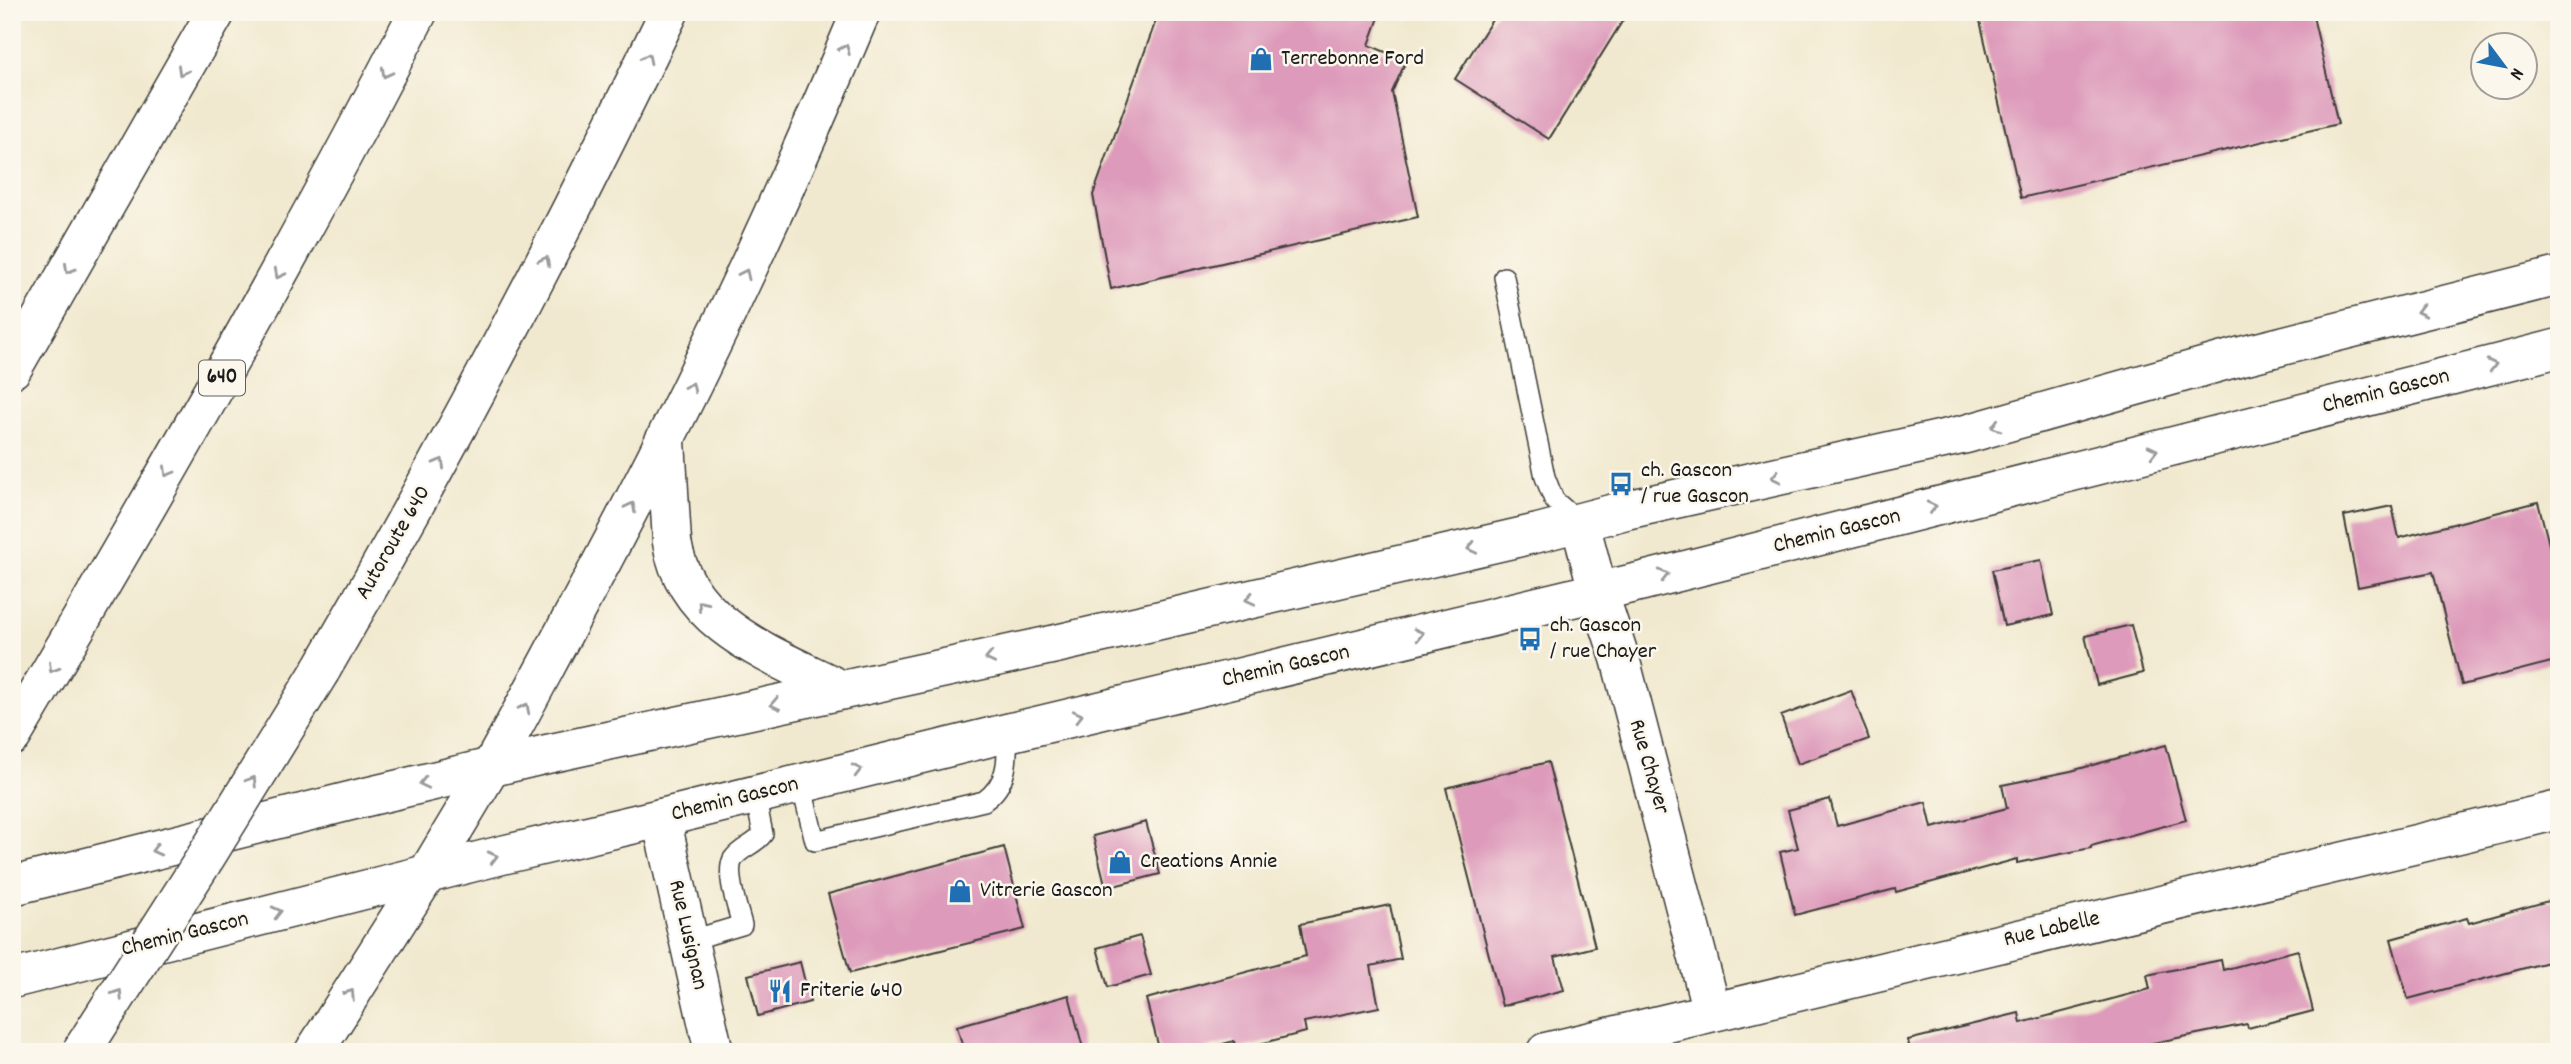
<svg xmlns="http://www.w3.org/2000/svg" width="2571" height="1064" viewBox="0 0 2571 1064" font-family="Dekko,sans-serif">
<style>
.building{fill:#dd9aba}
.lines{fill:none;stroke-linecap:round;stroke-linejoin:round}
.service-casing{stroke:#3c3b37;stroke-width:22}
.minor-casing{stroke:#3c3b37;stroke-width:41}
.secondary-casing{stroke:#3c3b37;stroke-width:41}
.motorway-casing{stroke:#3c3b37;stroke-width:41}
.service{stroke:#fff;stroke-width:19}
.minor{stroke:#fff;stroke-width:38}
.secondary{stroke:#fff;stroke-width:38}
.motorway{stroke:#fff;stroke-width:38}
.motorway-bridge-casing{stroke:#3c3b37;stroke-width:41;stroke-linecap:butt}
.motorway-bridge{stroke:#fff;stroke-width:38}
.oneway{stroke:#999}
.labels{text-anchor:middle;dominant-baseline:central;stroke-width:5;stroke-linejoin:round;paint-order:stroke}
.shield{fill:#fbf7ec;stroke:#5f5e5a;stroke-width:2}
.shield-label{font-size:21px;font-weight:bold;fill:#1c1c1c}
.poi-label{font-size:23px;fill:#1c1c1c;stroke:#fbf7ec;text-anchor:start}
.street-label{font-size:23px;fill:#1c1c1c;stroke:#fbf7ec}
</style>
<rect width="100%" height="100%" fill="#fbf7ec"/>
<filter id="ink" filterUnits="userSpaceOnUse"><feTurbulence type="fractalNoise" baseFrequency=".0143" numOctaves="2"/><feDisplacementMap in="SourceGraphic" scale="14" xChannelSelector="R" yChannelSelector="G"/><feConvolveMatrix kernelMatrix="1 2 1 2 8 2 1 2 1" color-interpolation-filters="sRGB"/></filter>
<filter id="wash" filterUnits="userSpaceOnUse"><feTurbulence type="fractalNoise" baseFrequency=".00686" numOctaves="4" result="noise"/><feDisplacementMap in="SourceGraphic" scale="28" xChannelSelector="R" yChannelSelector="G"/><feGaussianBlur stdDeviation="1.57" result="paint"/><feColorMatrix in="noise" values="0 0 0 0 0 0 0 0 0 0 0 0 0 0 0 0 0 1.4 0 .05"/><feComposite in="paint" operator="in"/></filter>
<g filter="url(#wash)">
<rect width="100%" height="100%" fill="#f1e9cf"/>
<g id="blocks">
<g class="building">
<polygon points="1159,12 1381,12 1369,45 1406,61 1392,92 1418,217 1111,289 1093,195"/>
<polygon points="1497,12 1628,12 1549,139 1455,79"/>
<polygon points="1978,12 2312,12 2338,124 2021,198"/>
<polygon points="2538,502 2559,583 2559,660 2462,685 2433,572 2358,587 2344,516 2392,506 2399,538"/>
<polygon points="2041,560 2053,615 2004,626 1992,570"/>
<polygon points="2131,625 2143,673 2097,685 2085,636"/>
<polygon points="1851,690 1869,739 1798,764 1781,716"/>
<polygon points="2166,745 2186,820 2091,846 2091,848 2017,863 2017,859 1896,892 1895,889 1795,915 1780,852 1798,848 1788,810 1830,799 1837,826 1926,802 1932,828 2007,808 2002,785 2071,771"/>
<polygon points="1548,762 1595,947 1555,957 1564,990 1502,1006 1446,788"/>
<polygon points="1146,822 1160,874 1106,888 1093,836"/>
<polygon points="1004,847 1025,929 850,973 828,894"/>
<polygon points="2559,898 2559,959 2408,999 2391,939 2467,918 2469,923"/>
<polygon points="1390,905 1401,959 1371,966 1379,1007 1304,1022 1306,1032 1236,1050 1234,1041 1194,1052 1160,1052 1146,999 1306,956 1300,924"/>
<polygon points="1140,936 1151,975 1108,987 1097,948"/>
<polygon points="2298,950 2313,1011 2248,1028 2247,1024 2108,1052 1910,1052 1908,1040 2019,1013 2021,1023 2150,989 2147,975 2221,960 2223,970"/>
<polygon points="800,962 810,1002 758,1016 748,975"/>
<polygon points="1069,995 1084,1052 964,1052 957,1026"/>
</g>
</g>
</g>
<g filter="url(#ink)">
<use href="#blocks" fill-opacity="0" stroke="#3c3b37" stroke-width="2"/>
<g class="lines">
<g class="service-casing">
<g id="service">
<polyline points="1504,277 1545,477 1554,500 1580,523"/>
<path d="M801 784 815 841 984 801C1008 784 1008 760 1007 733"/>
<path d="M688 941 742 925C738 909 725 874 733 859 740 848 755 845 763 834L755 795"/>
</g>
</g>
<g class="minor-casing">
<g id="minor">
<polyline points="1580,523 1598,591 1620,658 1712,1012"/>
<polyline points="661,818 714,1052"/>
<polyline points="1546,1052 2559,810"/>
</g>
</g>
<g class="secondary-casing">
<g id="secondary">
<polyline points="12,886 366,797 547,754 1056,644 1538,533 1626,510 1966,434 2238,357 2559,276"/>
<polyline points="12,979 502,855 661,818 1007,733 1643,581 2559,348"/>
<polyline points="314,1052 427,874 491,767"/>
</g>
</g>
<g class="motorway-casing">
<g id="motorway">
<polyline points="12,369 216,12"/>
<path d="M666 441 672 542C685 626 775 656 842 690"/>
<path d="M321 670C446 455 561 236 669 12"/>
<path d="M12 736C154 498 291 259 418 12"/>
<path d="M491 767C518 720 543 671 569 623 677 425 774 220 861 12"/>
</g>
</g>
<use href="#service" class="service"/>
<use href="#minor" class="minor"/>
<use href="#secondary" class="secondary"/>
<use href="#motorway" class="motorway"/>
<g class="motorway-bridge-casing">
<polyline id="motorway-bridge" points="81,1052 207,855 321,670"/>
</g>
<use href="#motorway-bridge" class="motorway-bridge"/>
</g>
<defs><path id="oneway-chevron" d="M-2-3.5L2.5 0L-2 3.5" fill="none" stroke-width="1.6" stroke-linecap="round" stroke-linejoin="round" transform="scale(1.75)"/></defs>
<g class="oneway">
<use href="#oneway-chevron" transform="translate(845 49) rotate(-67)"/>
<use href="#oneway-chevron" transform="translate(647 58) rotate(-64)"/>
<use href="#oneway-chevron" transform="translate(182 71) rotate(120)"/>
<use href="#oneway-chevron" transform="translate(386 73) rotate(118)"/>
<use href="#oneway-chevron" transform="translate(545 261) rotate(-63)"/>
<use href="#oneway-chevron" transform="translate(69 269) rotate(120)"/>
<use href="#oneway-chevron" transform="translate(279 274) rotate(118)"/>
<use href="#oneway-chevron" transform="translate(745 274) rotate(-65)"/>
<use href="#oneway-chevron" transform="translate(2421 311) rotate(166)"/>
<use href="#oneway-chevron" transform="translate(2492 365) rotate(-14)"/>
<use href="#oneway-chevron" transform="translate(691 387) rotate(-64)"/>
<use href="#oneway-chevron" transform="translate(1996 426) rotate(164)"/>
<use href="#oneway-chevron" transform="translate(2153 451) rotate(-14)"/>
<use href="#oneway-chevron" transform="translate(440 463) rotate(-61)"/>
<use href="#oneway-chevron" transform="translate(168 472) rotate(120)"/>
<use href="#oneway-chevron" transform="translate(1776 477) rotate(167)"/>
<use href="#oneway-chevron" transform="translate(631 507) rotate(-63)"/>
<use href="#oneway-chevron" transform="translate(1932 507) rotate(-14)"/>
<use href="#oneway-chevron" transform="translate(1472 548) rotate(167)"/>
<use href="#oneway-chevron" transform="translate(1664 575) rotate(-14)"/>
<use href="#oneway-chevron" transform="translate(1250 599) rotate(167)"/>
<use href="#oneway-chevron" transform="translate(702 605) rotate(-131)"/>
<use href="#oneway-chevron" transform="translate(1419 634) rotate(-14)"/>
<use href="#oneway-chevron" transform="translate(990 658) rotate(168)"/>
<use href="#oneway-chevron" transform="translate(53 668) rotate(121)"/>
<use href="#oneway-chevron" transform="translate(775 704) rotate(168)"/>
<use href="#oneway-chevron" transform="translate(525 708) rotate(-62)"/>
<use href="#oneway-chevron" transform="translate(1078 716) rotate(-13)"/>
<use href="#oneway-chevron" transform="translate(857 770) rotate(-14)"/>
<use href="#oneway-chevron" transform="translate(252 781) rotate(-58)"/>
<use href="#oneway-chevron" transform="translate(424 783) rotate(167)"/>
<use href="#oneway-chevron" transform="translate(156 850) rotate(166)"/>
<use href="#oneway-chevron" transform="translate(493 857) rotate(-14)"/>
<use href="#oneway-chevron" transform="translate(277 912) rotate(-14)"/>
<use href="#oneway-chevron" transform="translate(118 994) rotate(-57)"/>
<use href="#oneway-chevron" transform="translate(350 994) rotate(-57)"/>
</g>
</g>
<defs>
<g id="shop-bare" transform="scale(1.89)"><path d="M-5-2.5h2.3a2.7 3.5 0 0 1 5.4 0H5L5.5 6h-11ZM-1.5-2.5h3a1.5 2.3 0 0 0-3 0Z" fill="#1f6fb2" stroke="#fbf7ec" stroke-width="2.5" paint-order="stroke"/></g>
<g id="bus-bare" transform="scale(1.89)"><path d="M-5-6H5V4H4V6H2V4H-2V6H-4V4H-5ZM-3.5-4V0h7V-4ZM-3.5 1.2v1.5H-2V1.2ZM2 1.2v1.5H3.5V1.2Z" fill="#1f6fb2" stroke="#fbf7ec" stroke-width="2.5" paint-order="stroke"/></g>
<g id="restaurant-bare" transform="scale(1.89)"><path d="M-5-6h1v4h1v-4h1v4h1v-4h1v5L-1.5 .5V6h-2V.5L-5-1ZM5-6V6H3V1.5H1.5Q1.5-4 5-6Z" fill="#1f6fb2" stroke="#fbf7ec" stroke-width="2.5" paint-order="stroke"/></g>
</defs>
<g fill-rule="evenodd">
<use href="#shop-bare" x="1261" y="59"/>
<use href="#bus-bare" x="1621" y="484"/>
<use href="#bus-bare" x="1530" y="639"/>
<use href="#shop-bare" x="1120" y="862"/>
<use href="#shop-bare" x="960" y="891"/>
<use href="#restaurant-bare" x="780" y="991"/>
</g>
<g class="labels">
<rect class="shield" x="199" y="360.5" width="46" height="35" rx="5"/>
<g class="shield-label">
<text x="222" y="378">640</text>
</g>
<g class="poi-label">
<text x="1281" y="59">Terrebonne Ford</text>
<text x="1641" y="471">ch. Gascon<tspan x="1641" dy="26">/ rue Gascon</tspan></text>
<text x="1550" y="626">ch. Gascon<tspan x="1550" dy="26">/ rue Chayer</tspan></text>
<text x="1140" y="862">Creations Annie</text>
<text x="980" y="891">Vitrerie Gascon</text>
<text x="800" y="991">Friterie 640</text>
</g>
<g class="street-label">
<text transform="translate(2386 392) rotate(-14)">Chemin Gascon</text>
<text transform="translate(1837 532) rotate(-14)">Chemin Gascon</text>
<text transform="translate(394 543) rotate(-60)">Autoroute 640</text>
<text transform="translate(1286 667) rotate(-13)">Chemin Gascon</text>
<text transform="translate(1648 767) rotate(74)">Rue Chayer</text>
<text transform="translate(735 800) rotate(-14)">Chemin Gascon</text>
<text transform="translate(2052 930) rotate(-13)">Rue Labelle</text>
<text transform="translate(185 935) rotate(-14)">Chemin Gascon</text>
<text transform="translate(687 935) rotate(77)">Rue Lusignan</text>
</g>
</g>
<rect width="2571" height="1064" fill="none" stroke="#fbf7ec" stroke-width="42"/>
<g transform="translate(2504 66) rotate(122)"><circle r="33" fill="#fbf7ec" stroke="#a29f99" stroke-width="2"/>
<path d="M0-5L12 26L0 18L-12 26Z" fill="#1f6fb2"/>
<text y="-10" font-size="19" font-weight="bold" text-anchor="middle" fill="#1c1c1c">N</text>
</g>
</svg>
